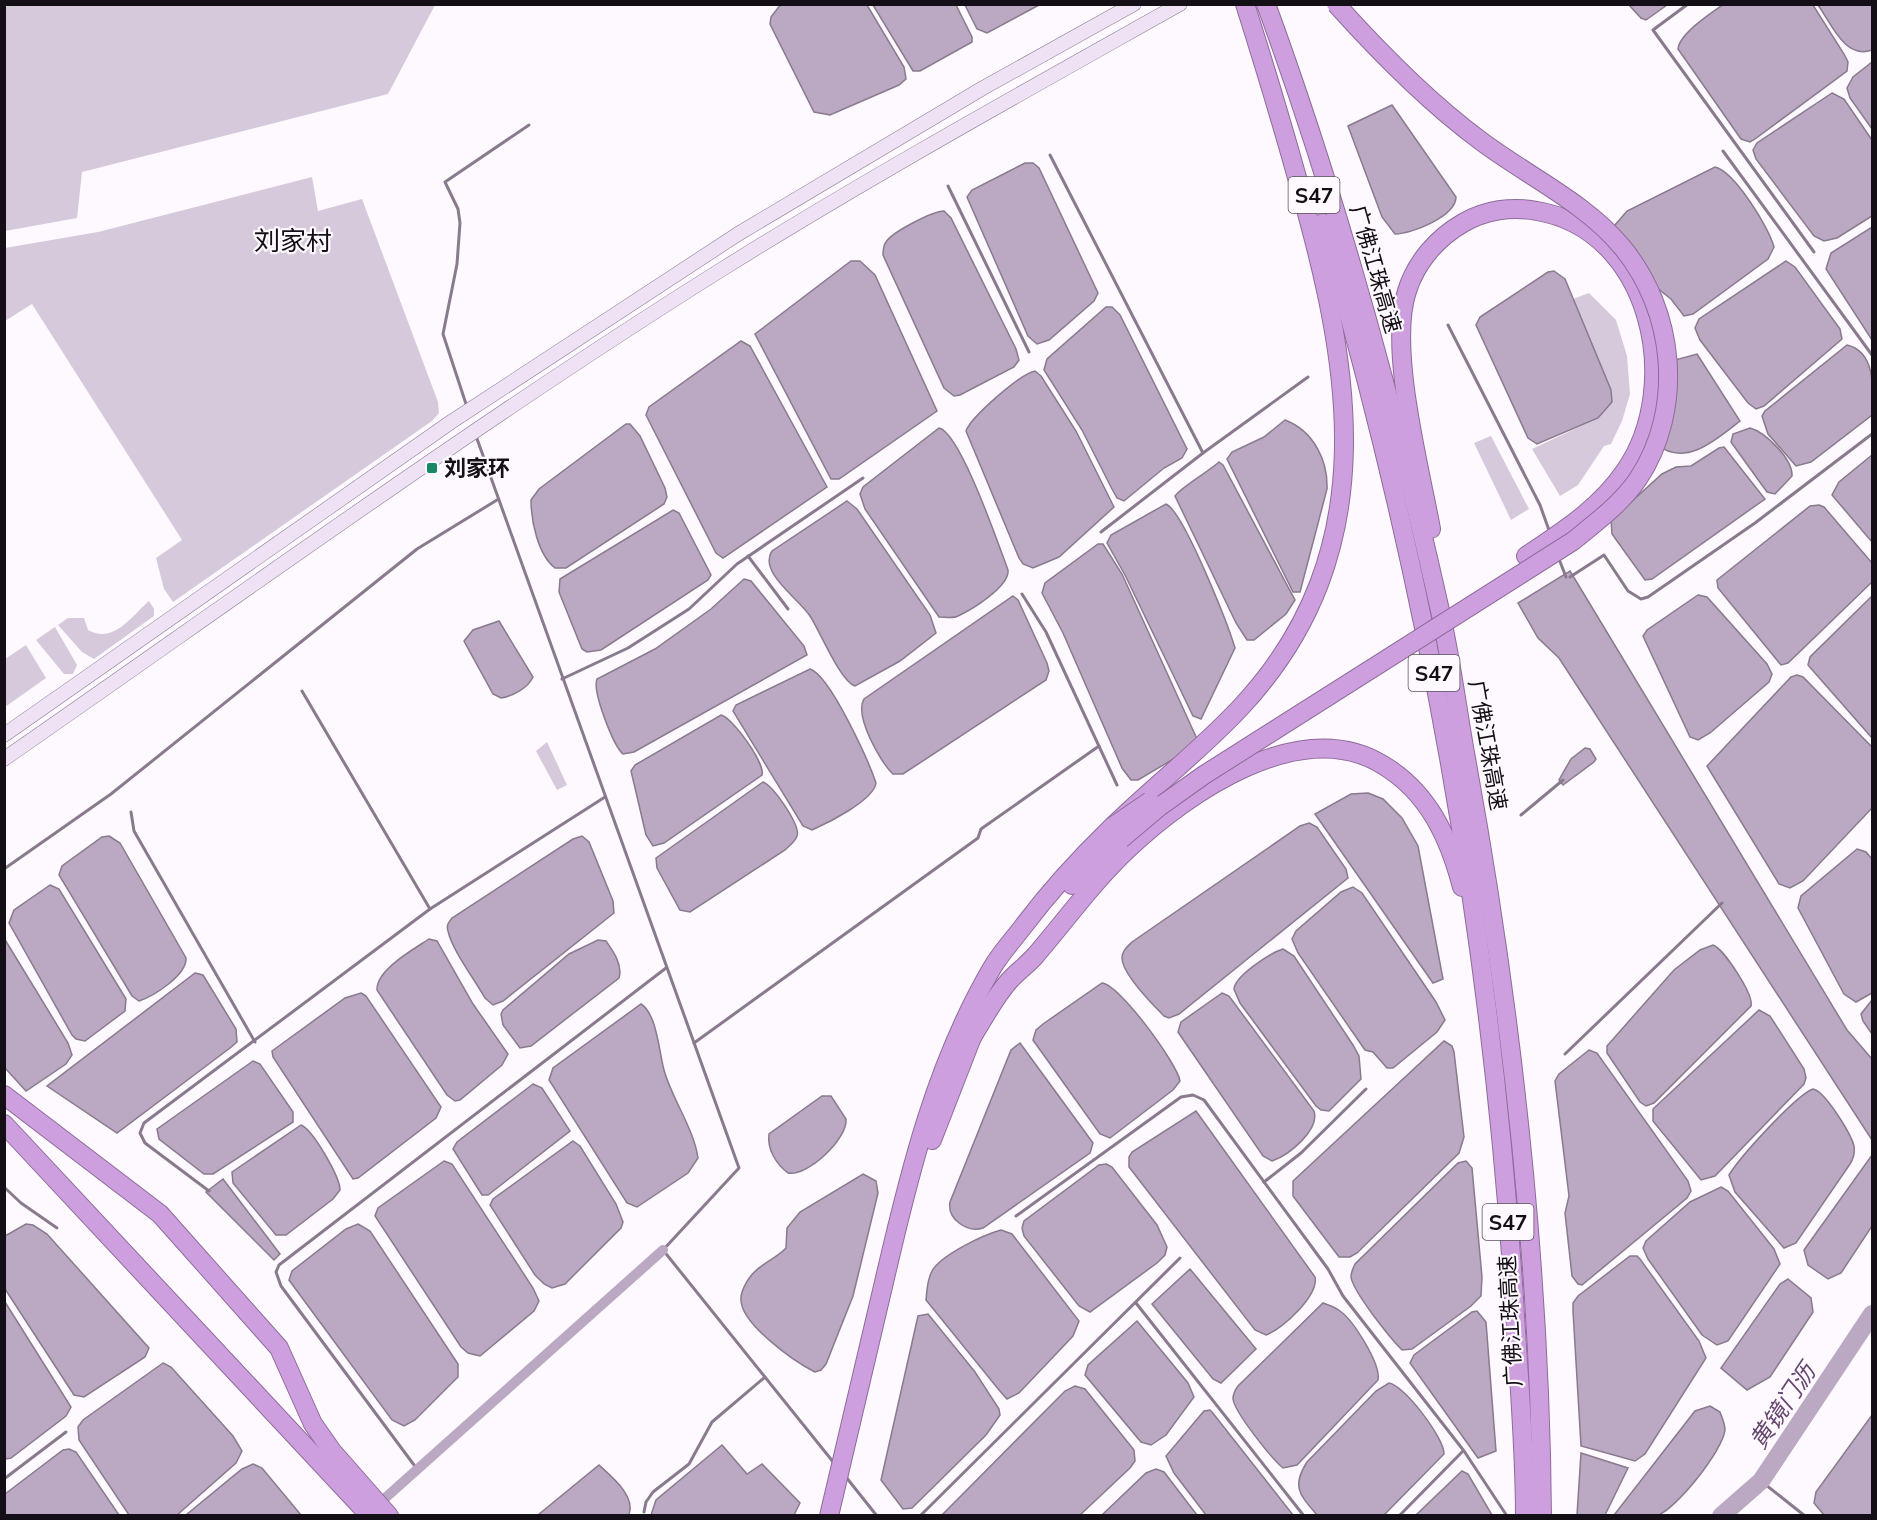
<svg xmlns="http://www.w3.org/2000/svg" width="1877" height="1520" viewBox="0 0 1877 1520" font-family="Mulish,'Noto Sans SC',sans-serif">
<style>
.green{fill:#d6c9db}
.water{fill:#bba8c2;stroke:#897a8e;stroke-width:1.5}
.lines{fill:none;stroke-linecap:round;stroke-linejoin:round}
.stream{stroke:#897a8e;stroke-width:3}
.canal{stroke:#bba8c2;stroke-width:10}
.river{stroke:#bba8c2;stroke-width:18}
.secondary-casing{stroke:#8b7a91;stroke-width:15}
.motorway-casing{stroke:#8d6c99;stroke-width:20}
.secondary{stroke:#f0e2f5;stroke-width:14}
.motorway{stroke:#ce9fdf;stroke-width:18}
.motorway-bridge-casing{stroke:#8d6c99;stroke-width:20;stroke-linecap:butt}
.motorway-bridge{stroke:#ce9fdf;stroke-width:18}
.poi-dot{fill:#188766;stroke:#fdf9fe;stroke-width:2}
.labels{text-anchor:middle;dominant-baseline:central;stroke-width:4.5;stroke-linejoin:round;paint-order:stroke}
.shield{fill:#fdf9fe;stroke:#5a545c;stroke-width:1.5}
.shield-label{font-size:21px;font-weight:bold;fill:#140e16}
.street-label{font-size:22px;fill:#140e16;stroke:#fdf9fe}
.poi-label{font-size:22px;font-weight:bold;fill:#140e16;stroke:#fdf9fe;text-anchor:start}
.water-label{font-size:24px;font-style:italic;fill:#65476f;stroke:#fdf9fe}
.quarter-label{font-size:26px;fill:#140e16;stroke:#fdf9fe}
</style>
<rect width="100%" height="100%" fill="#fdf9fe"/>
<g class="green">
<polygon points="5,4 435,4 435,5 388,94 82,172 77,218 5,231"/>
<polygon points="312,177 318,211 362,199 438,402 439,413 432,421 173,602 164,589 156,558 182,540 32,304 5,321 5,248 98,232"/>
<polygon points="1589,293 1616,320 1627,356 1630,394 1622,421 1611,444 1604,446 1578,485 1560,496 1532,449 1598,418 1611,390 1573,299"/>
<polygon points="1491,436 1529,509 1511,520 1474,443"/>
<path d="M149 601 154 609V616L94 659 82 652 58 625 68 618H84L88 630C113 644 130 618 149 601Z"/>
<polygon points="55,627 77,665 73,674 64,674 36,640"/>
<polygon points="26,645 46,678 5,707 5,659"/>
<polygon points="547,742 567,785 557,790 536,751"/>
</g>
<g class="water">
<polygon points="781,4 867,5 904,67 906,79 899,85 830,115 814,112 770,24 771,17"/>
<path d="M1724 4 1813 5 1844 54 1848 62 1847 71 1755 139 1750 142 1741 139 1678 49C1679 34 1711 13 1724 4Z"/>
<polygon points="873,5 956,5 972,37 972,42 920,71 913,71"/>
<polygon points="965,5 1039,5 987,33 977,29"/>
<polygon points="1629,5 1667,5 1646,20 1641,18"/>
<path d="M1818 5H1872V50C1845 60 1831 23 1818 5Z"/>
<polygon points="1872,62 1872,129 1850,98 1847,88 1853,77"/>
<polygon points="1832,93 1844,99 1872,140 1872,216 1837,238 1824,241 1814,236 1756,159 1753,150 1757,143"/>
<path d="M1392 105 1456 197C1456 216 1412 234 1395 234L1382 217 1348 126Z"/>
<polygon points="1025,163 1033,163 1039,168 1098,293 1094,301 1049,340 1037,344 1028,336 967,197 972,190"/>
<path d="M1715 167C1735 172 1769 228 1774 247L1768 259 1693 314 1684 316 1671 299 1652 284 1617 235 1615 225 1627 211Z"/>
<path d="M944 211 951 218 1016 349 1019 360 1014 367 960 395 954 396 944 388 883 255C883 251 883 246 886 242 892 232 933 211 944 211Z"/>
<polygon points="1872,227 1872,340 1826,269 1831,253"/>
<polygon points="851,261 860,261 875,275 937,411 839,479 831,479 755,334"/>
<polygon points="1786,261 1795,267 1840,329 1842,339 1764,406 1756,409 1748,403 1700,340 1695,328 1699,319"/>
<polygon points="1554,271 1565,279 1611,390 1612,402 1598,418 1537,444 1528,438 1476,325 1480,317 1548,272"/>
<polygon points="1106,307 1112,307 1120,315 1187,449 1182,458 1164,468 1124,501 1117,498 1112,489 1082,430 1044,370 1047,359"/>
<polygon points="741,341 750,346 827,487 723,558 716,553 646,415 649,407"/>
<path d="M1847 345C1877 352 1873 392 1872 415L1811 462 1796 466 1768 434 1762 416 1765 411Z"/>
<path d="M1697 354 1740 421C1716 440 1685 468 1656 444L1664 363Z"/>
<path d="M1035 371 1041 376 1076 431 1114 507 1059 557 1033 568 1023 564 1019 558 966 431C971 417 1020 374 1035 371Z"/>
<path d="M1285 420C1314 431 1328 461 1327 489L1300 592H1293L1227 459 1232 452 1264 437Z"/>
<path d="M626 424H630L640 436 665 488 667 497 664 504 566 568H555C538 555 531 521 531 500L539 489Z"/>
<path d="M939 428C960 432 999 546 1008 570 1010 586 973 609 958 616 953 619 945 617 939 617L865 509 860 494 863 487Z"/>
<path d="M1750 428C1765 432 1793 459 1792 476L1775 494 1767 492 1731 442 1733 434Z"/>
<polygon points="1724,447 1765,499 1652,579 1645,580 1612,534 1611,520 1662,474 1676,467 1691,466 1719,448"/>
<polygon points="1872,455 1872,542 1832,495 1839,482"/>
<path d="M1219 462 1223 465 1295 600 1286 614 1254 640H1247L1236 623 1175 496C1181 487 1208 472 1219 462Z"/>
<path d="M847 501 857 509 930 615 936 633 900 661 855 686C840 681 820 631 810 616 799 599 758 572 772 551Z"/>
<path d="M1166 504C1184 512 1228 625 1235 648L1201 719 1193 716 1125 575 1107 543 1111 535Z"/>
<polygon points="1819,505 1824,507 1872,563 1872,582 1788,663 1781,665 1718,588 1717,580 1810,506"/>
<polygon points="673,510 679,513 711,575 708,580 601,650 587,652 582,649 559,592 560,579"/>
<polygon points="1098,544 1103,544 1122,574 1197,739 1192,748 1138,780 1131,780 1122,768 1063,633 1042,593 1045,583"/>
<polygon points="1570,571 1847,1030 1872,1059 1872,1140 1559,658 1538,638 1518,603"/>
<path d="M744 579 751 581 804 646 807 655 634 752 623 754C613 745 592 691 597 679L655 649 711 609Z"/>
<polygon points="1698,595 1707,597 1767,664 1772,674 1769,682 1710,733 1698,740 1690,737 1643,636 1647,630"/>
<path d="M1013 596 1018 600 1047 663 1049 671 1046 680 903 774H893C880 762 854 715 864 699Z"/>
<polygon points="1872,596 1872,738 1808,665 1810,657"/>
<path d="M499 621 533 677C528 688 513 696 501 698L493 694 464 641 473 630Z"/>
<path d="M810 669C830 675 869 762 876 783 874 800 828 823 812 830L803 826 733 711 736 705Z"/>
<polygon points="1797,675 1803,677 1872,747 1872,808 1803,881 1790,888 1779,884 1707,766 1791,677"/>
<path d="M721 715C733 718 765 763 762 775L664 843 653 846 646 835 631 771 635 765Z"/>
<polygon points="1585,748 1590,749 1596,759 1594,762 1563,785 1559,780 1571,759"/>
<path d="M763 782C773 785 801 826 797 836 795 842 789 846 785 850L690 912 680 910 657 868 656 858Z"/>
<polygon points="1368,793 1383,799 1402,818 1418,846 1443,979 1433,983 1315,814 1351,794"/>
<path d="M1309 823 1317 827 1346 869 1348 878 1179 1014 1169 1018 1164 1016C1153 1005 1122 973 1122 958 1122 951 1127 947 1132 942L1300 826Z"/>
<path d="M109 836 120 843 186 958C187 975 154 996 139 1001L132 996 59 875 62 866 102 837Z"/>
<path d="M582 836 589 842 613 901 614 913 503 1001 493 1005 485 998C475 980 452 950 448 931 446 925 449 922 452 918L573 839Z"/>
<polygon points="1857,849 1866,852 1872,859 1872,993 1856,1002 1844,994 1798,908 1801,896"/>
<polygon points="50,885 59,889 126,999 125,1011 85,1041 76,1039 72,1035 9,923 14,910"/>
<polygon points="1353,887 1362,893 1436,1002 1445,1020 1437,1032 1393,1068 1387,1068 1373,1052 1365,1050 1298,953 1292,939 1296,931 1341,892"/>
<polygon points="4,938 68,1043 72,1055 66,1064 26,1091 5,1068"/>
<path d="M429 939 437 941 473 1004 508 1054 502 1065 460 1100 455 1101 447 1095 377 990C376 970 414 949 429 939Z"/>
<path d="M598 940 606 941C613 951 623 965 619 978L531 1046 520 1048 503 1025 501 1014 503 1010 569 954Z"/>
<path d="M1713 945C1724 949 1754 995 1751 1006L1654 1103 1646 1106 1640 1102 1607 1053V1046L1674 970 1700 950Z"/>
<path d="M1283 949 1294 956 1353 1045 1359 1056 1361 1079 1329 1111 1321 1110 1316 1106 1240 1003 1234 989C1235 976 1270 953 1283 949Z"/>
<polygon points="195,973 203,975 236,1029 237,1042 230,1048 117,1133 47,1086"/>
<path d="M1102 983C1119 984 1177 1063 1180 1081L1173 1090 1110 1138 1100 1134 1033 1040 1036 1030 1043 1024Z"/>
<polygon points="361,993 366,996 441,1107 436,1118 358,1178 353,1179 273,1057 272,1051 345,998"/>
<path d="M1222 993 1229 996 1314 1111C1320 1130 1289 1155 1272 1161L1263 1156 1178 1032 1181 1022Z"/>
<polygon points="1872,1000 1872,1034 1863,1021 1861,1014"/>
<path d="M641 1004C657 1014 659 1052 664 1070 672 1099 694 1129 698 1158L688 1173 637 1207 627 1203 549 1080 553 1068Z"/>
<polygon points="1759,1010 1770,1016 1804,1069 1806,1078 1804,1084 1715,1176 1701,1180 1653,1121 1653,1109"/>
<polygon points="1444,1041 1452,1046 1454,1052 1464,1137 1459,1153 1357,1253 1350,1257 1339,1257 1293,1196 1293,1181"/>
<path d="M1020 1043 1093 1143 1090 1153 983 1228C967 1233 947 1219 950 1202L1011 1050Z"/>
<polygon points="1589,1050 1597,1053 1688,1181 1691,1191 1687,1198 1582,1285 1578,1284 1572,1276 1565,1213 1569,1196 1555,1081 1559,1074"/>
<polygon points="253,1061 260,1064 293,1112 293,1122 213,1174 204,1174 159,1139 157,1129"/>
<polygon points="533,1084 542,1088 570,1131 488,1195 482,1195 453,1149 457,1142"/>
<path d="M1813 1089C1825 1091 1851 1134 1854 1146 1855 1153 1854 1158 1850 1164L1796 1243 1784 1248 1735 1192 1729 1175C1740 1157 1795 1096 1813 1089Z"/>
<path d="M822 1096H831L846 1119C848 1139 807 1177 788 1173 776 1164 767 1149 769 1134Z"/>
<path d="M1196 1111 1315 1277C1319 1295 1283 1329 1266 1335L1255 1330 1129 1167V1157L1132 1152Z"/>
<path d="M301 1125C313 1130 340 1177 340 1190L333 1199 286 1235H276L233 1183 232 1172Z"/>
<polygon points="573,1141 580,1146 616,1204 623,1222 621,1228 565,1284 552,1288 544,1284 535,1275 490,1205 493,1199"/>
<polygon points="1872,1155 1872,1226 1841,1273 1828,1279 1808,1265 1804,1250"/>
<polygon points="444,1161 452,1164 533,1288 539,1301 534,1311 480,1356 468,1353 461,1347 375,1216 378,1208"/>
<path d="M1466 1161 1472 1168 1482 1277 1481 1296 1471 1306 1412 1349 1402 1350C1391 1339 1353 1292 1351 1277 1351 1272 1353 1268 1355 1264L1458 1163Z"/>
<polygon points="1106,1164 1112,1167 1157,1225 1167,1247 1165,1255 1157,1263 1090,1312 1079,1306 1024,1236 1022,1228 1024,1221 1099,1165"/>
<path d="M863 1174 876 1181 878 1193 853 1296 826 1364 821 1370 815 1372C795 1362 739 1323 741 1298 741 1292 746 1282 750 1277 759 1264 776 1259 786 1248L787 1228 800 1212Z"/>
<polygon points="223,1179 280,1254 274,1260 206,1192"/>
<polygon points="1721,1187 1728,1191 1774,1249 1780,1264 1728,1341 1717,1345 1702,1335 1648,1259 1643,1248 1646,1241 1690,1202"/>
<polygon points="26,1224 33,1225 47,1234 149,1348 145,1357 84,1397 74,1395 5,1289 5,1236"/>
<polygon points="358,1224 370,1231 458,1364 458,1377 415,1420 404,1426 392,1420 289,1280 292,1271 346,1229"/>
<path d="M1001 1230 1012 1234 1079 1321 1073 1336 1019 1393 1007 1399 999 1390 926 1300C927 1290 927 1280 932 1271 941 1255 983 1235 1001 1230Z"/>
<polygon points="1630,1256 1637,1256 1640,1259 1699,1341 1706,1358 1645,1454 1635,1461 1581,1446 1573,1311 1573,1303 1578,1296"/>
<polygon points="1190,1269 1256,1349 1221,1383 1213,1379 1152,1304"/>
<polygon points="1788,1279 1811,1298 1813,1312 1770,1377 1747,1390 1721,1368 1780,1284"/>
<polygon points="5,1302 71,1407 66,1416 11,1458 5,1459"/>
<path d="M1323 1303C1328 1305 1335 1307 1340 1311 1353 1320 1381 1364 1378 1380L1297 1465 1283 1468C1272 1459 1235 1413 1233 1399 1233 1394 1235 1390 1238 1386Z"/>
<polygon points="1477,1311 1486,1322 1496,1451 1478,1458 1410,1363 1414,1355 1472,1312"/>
<polygon points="928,1314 975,1372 999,1409 1000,1415 986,1435 912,1508 903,1509 881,1480 918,1316"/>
<polygon points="1137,1321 1188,1383 1194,1397 1166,1435 1151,1445 1141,1442 1085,1375 1088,1365"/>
<polygon points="163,1363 171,1367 233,1436 242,1451 236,1463 177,1515 129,1515 79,1440 78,1427 83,1420"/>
<path d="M1389 1383C1404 1385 1445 1439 1444 1454L1384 1515H1317C1300 1495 1291 1487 1307 1462L1376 1391Z"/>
<polygon points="1075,1386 1085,1389 1134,1450 1135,1461 1130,1468 1080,1515 942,1515 1065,1391"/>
<path d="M1710 1406 1720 1412C1722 1418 1725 1423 1725 1430 1723 1450 1676 1510 1656 1516 1644 1519 1626 1516 1614 1515L1695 1411Z"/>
<polygon points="1210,1410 1212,1412 1293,1515 1206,1515 1174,1473 1166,1456 1204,1411"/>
<polygon points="1872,1415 1872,1515 1824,1515 1814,1503 1816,1492"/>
<polygon points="722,1445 747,1474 762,1464 800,1503 794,1515 651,1515 656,1500"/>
<polygon points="69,1449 76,1452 119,1515 5,1515 5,1494 63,1450"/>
<polygon points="1581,1453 1628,1468 1605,1515 1577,1515"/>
<polygon points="253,1464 262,1468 301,1515 186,1515 242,1469"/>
<path d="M599 1465C612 1477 636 1496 629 1515H538Z"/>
<polygon points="1156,1469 1164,1472 1197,1515 1102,1515 1146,1473"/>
<polygon points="1462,1471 1468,1474 1492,1515 1416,1515"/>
</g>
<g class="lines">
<g class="stream">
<polyline points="1688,4 1653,30 1814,252"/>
<polyline points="1723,151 1872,355"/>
<polyline points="1050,155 1203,453"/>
<polyline points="948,186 1029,352"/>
<polyline points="1448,325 1540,505 1550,533"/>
<polyline points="467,407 443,334 457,264 460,223 458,209 445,182 529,125"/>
<polyline points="476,436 739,1168 663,1250 834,1463"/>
<polyline points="1101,532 1203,453 1308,377"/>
<polyline points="748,556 788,609"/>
<polyline points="1559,559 1566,577"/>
<polyline points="1570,577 1604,555 1628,591 1641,599 1648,597 1755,523 1872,434"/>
<polyline points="1022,594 1046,632 1117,785"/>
<polyline points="562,679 628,648 689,609 737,564 863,478"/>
<polyline points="302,691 430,909"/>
<polyline points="131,812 134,831 255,1042"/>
<polyline points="1521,815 1563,780"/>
<polyline points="4,869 111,794 417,549 497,500"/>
<polyline points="694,1043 978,838 981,829 1099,746"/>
<polyline points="1565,1054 1722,903"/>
<polyline points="1264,1182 1301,1153 1366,1089"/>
<polyline points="4,1187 21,1203 57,1228"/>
<polyline points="209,1191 145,1143 140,1133 144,1123 430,909 605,797"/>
<polyline points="1016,1216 1181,1097 1193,1095 1204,1100 1328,1269 1343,1296 1464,1451 1507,1516"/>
<polyline points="1136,1303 1304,1516"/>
<polyline points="417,1469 281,1286 276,1272 279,1265 666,968"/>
<polyline points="846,1477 877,1516"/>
<polyline points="4,1479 66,1432"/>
<polyline points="1761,1481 1805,1516"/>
<polyline points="644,1512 646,1502 653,1492 689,1464 712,1422 765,1377"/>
<polyline points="920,1516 1180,1258"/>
<polyline points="1399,1516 1463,1451"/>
</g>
<polyline class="canal" points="374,1508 663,1250"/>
<polyline class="river" points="1721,1516 1761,1481 1872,1314"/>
<g class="secondary-casing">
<g id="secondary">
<polyline points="4,735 451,422 738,234 983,88 1134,4"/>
<path d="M4 759C243 593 478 422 724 268 873 175 1027 90 1180 4"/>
</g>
</g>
<g class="motorway-casing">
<g id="motorway">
<path d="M1266 4C1339 203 1395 409 1441 615 1451 661 1457 707 1465 753 1511 1004 1540 1260 1542 1516"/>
<path d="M1323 223C1426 574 1491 933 1514 1298 1518 1371 1525 1443 1525 1516"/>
<path d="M1431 529C1420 468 1388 348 1407 291 1416 262 1437 238 1463 223 1485 210 1512 206 1537 211 1651 230 1685 385 1625 471 1600 508 1562 532 1526 556"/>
<polyline points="1072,885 1121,839"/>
<path d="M969 1042C982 1022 993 999 1009 981 1017 972 1027 965 1035 956 1066 920 1093 882 1128 849 1187 793 1301 714 1383 765 1428 792 1449 837 1462 887"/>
<polyline points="4,1095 160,1214 279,1348 313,1424 332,1451 389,1516"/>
<polyline points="4,1124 370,1516"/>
<polyline points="932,1140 974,1032"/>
<path d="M829 1516C848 1436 867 1357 885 1278 910 1170 936 1064 992 968 1000 954 1012 941 1022 928 1049 892 1079 859 1112 827 1154 786 1201 750 1241 707 1388 549 1350 361 1296 174 1280 117 1263 61 1245 4"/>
</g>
</g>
<use href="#secondary" class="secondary"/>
<use href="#motorway" class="motorway"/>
<g class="motorway-bridge-casing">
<g id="motorway-bridge">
<polyline points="1112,827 1150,801"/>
<path d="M1121 839 1159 807 1204 775 1573 541C1595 523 1621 504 1638 479 1685 408 1675 311 1622 247 1586 203 1526 175 1481 141 1428 102 1380 53 1336 4"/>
</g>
</g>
<use href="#motorway-bridge" class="motorway-bridge"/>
</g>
<rect class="poi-dot" x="426" y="462" width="12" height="12" rx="3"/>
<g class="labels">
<g class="shield">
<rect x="1288.5" y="177" width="51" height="36" rx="4.5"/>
<rect x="1408.5" y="655" width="51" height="36" rx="4.5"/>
<rect x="1482.5" y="1204" width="51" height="36" rx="4.5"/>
</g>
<g class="shield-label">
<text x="1314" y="195">S47</text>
<text x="1434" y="673">S47</text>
<text x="1508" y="1222">S47</text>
</g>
<g class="street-label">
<text transform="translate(1376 269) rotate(74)">广佛江珠高速</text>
<text transform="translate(1488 745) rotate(80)">广佛江珠高速</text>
<text transform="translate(1510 1321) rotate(-93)">广佛江珠高速</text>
</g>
<g class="poi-label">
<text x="444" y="468">刘家环</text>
</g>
<g class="water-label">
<text transform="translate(1782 1406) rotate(-56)">黄镜门沥</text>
</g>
<g class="quarter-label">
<text x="293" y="240">刘家村</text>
</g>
</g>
<rect width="1877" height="1520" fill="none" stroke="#140e16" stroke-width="12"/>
</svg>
